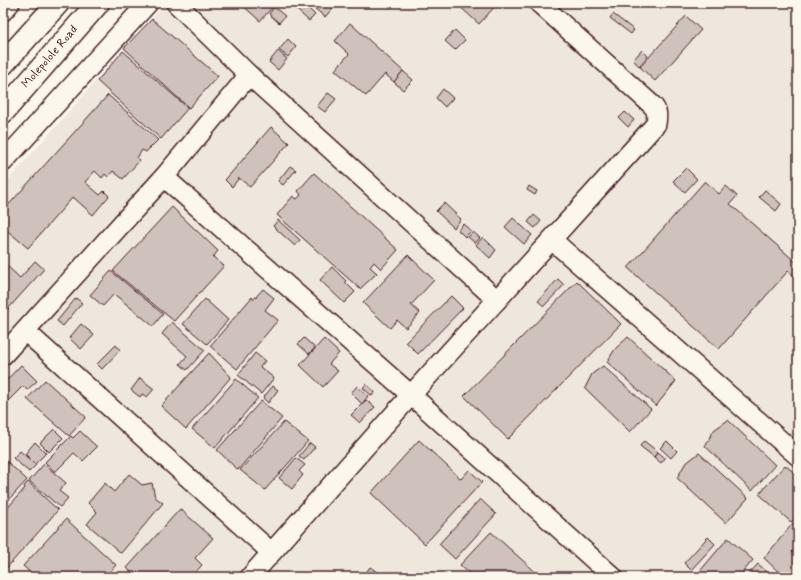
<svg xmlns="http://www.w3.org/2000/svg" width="801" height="580" viewBox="0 0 801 580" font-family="Mynerve,sans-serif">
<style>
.built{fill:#eee7de}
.building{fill:#cfc2bc;stroke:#4a1f2b}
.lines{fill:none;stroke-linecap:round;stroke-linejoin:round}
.minor-casing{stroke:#4a1f2b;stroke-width:22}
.major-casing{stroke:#4a1f2b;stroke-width:25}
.minor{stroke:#fbf7ec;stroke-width:19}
.major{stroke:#fbf7ec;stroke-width:22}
.labels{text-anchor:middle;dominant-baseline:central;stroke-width:3;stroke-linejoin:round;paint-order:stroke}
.street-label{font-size:12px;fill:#4a1f2b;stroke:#fbf7ec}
</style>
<rect width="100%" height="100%" fill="#fbf7ec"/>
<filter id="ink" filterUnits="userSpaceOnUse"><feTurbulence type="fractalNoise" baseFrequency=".025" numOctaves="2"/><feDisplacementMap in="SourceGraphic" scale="8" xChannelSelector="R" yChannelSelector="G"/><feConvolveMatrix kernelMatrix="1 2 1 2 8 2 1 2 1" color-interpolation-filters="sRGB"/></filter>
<g filter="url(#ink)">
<polygon class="built" points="165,3 798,3 798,577 3,577 3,186"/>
<g class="building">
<polygon points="240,3 276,3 260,21"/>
<polygon points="289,3 303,3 315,15 309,21"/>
<polygon points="308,3 337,3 325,17"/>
<polygon points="456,3 498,3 479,24"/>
<polygon points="274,7 285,16 279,23 269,14"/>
<polygon points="613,14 634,30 631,34 610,18"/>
<polygon points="686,16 701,30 655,81 640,67"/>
<polygon points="152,19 218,76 189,108 124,48"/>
<polygon points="350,23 403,71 394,82 385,74 366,96 335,70 349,54 335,41"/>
<polygon points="455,30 465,40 455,50 445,41"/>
<polygon points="288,39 296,47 288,57 279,50"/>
<polygon points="642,50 648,56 639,66 633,60"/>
<polygon points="123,51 188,108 161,139 97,81"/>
<polygon points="278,51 287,59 278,70 269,62"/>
<polygon points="403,71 413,80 403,90 394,82"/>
<polygon points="443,89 453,98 445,107 436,98"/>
<polygon points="328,93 336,99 325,112 317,106"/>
<polygon points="108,95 158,140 146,152 142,150 137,158 140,160 123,179 113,171 108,177 105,174 102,178 95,171 85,182 100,195 104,191 109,196 93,215 73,197 28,248 3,227 3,211"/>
<polygon points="625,112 634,120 628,127 619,118"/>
<polygon points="271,127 289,143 250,187 239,178 232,187 225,180"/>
<polygon points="290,166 296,170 283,185 278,181"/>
<polygon points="686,168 697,179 685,192 673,181"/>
<polygon points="314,173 398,250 381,269 374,262 370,267 377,273 360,289 277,215 293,196 297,199 301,195 298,191"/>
<polygon points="705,181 719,194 726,186 737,196 730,204 798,264 798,275 796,277 788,271 719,349 628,268"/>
<polygon points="529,186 537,191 535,195 527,190"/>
<polygon points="765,190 781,204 776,211 759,197"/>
<polygon points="444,203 461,219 454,228 436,211"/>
<polygon points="172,207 218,251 213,257 224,266 174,321 113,271"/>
<polygon points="534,215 541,221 535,228 528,222"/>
<polygon points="513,218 532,235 524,244 505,227"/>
<polygon points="278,220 300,240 295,246 273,226"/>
<polygon points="463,224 471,231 465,237 458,230"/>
<polygon points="473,232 480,238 475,243 468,237"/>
<polygon points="483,237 496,250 490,258 476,245"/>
<polygon points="408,255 434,280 411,305 420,313 406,328 397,320 390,328 363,303"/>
<polygon points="35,261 44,269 7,310 3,307 3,296 7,291 3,288 3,262 20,278"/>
<polygon points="332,267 346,281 345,282 355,292 344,303 320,280"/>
<polygon points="111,271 163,314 153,326 114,294 103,306 90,295"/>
<polygon points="558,279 564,285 544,306 538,301"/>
<polygon points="577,281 621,324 508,439 464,396"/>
<polygon points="263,289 274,298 265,310 278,320 237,369 210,346 252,297 254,299"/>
<polygon points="451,296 463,308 418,354 406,342"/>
<polygon points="76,298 82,303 63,326 57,321"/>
<polygon points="205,299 228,320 207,344 183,324"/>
<polygon points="172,322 205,350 187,370 180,364 187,356 162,334"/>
<polygon points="81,324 94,335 81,349 69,338"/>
<polygon points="628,337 676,381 656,406 607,362 615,349"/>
<polygon points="304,338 315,348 309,354 298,344"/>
<polygon points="324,339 339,353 329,364 338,371 323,387 300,365"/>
<polygon points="116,345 120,350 102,369 97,364"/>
<polygon points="209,353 231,377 186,429 161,406"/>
<polygon points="255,353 265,361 260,367 274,378 261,394 238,375"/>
<polygon points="21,365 37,381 27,390 23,386 4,405 3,404 3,384"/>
<polygon points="603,366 651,409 630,432 585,388 592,374"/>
<polygon points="140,378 154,389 147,397 142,394 140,397 131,390"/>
<polygon points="236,379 258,398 215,448 192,429"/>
<polygon points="45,380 86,417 69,436 27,399"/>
<polygon points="366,384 375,392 372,396 363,388"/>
<polygon points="273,386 278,390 268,403 263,398"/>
<polygon points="357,386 368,396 362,404 351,393"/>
<polygon points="366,400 375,407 360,423 351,415"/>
<polygon points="261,401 282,418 238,470 217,450"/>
<polygon points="728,420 775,465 752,491 705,446 714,430"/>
<polygon points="284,422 308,441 265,490 240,470"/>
<polygon points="54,429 63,438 49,452 40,443"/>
<polygon points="80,431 97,447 83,461 74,453 55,472 45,462 71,436 73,438"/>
<polygon points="419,440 461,479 469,470 482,482 425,544 371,493"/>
<polygon points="644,441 658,452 654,457 640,446"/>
<polygon points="667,441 677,451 671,458 660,448"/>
<polygon points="35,442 46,453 35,464 25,454"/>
<polygon points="310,443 315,447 304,460 299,456"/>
<polygon points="20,451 36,465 29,472 13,458"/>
<polygon points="658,452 665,458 661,463 654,457"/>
<polygon points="699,453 748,498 726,523 677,478 685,464"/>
<polygon points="3,458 27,480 3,506"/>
<polygon points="296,458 305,465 299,471 303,475 292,489 279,478"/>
<polygon points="44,464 66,483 59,491 68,498 60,507 29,481"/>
<polygon points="785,465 798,476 798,515 791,522 759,494"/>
<polygon points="129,474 142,485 152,483 155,497 163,503 121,553 87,524 97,512 88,503 105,483 114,492"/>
<polygon points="28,482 58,510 3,572 3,513 25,488 24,486"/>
<polygon points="480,499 496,514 455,559 439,544"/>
<polygon points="180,509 213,538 195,558 202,565 191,577 136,577 127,568"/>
<polygon points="66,519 116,565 105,577 35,577 23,566"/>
<polygon points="794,522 797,524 798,523 798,545 792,552 798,558 798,575 796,577 784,577 764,558"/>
<polygon points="491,532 540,576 543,572 548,577 473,577 460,565"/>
<polygon points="708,537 715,544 691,570 684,563"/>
<polygon points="728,538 753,560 739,577 695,577"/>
<polygon points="758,564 773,577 746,577"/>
<polygon points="370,567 384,577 363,577"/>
</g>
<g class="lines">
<g class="minor-casing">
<g id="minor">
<polyline points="176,3 249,75 497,300"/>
<polyline points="3,11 10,3"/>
<polyline points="3,162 148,3"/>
<polyline points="164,177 411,395 613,577"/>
<polyline points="552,240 798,456"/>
<polyline points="25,331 271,552"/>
<polyline points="3,355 164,177 249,75"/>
<path d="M250 577 411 395 656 124C657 116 658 111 652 105L539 3"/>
</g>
</g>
<g class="major-casing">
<g id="major">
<polyline points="3,64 58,3"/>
<polyline points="3,112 98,3"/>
</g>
</g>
<use href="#minor" class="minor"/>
<use href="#major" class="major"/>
</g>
</g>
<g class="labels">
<g class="street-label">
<text transform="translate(50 57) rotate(-49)">Molepolole Road</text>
</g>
</g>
<rect width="801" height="580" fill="none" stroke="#fbf7ec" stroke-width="16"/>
<rect x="8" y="8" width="785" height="564" fill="none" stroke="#4a1f2b" stroke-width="1.5" filter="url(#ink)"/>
</svg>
